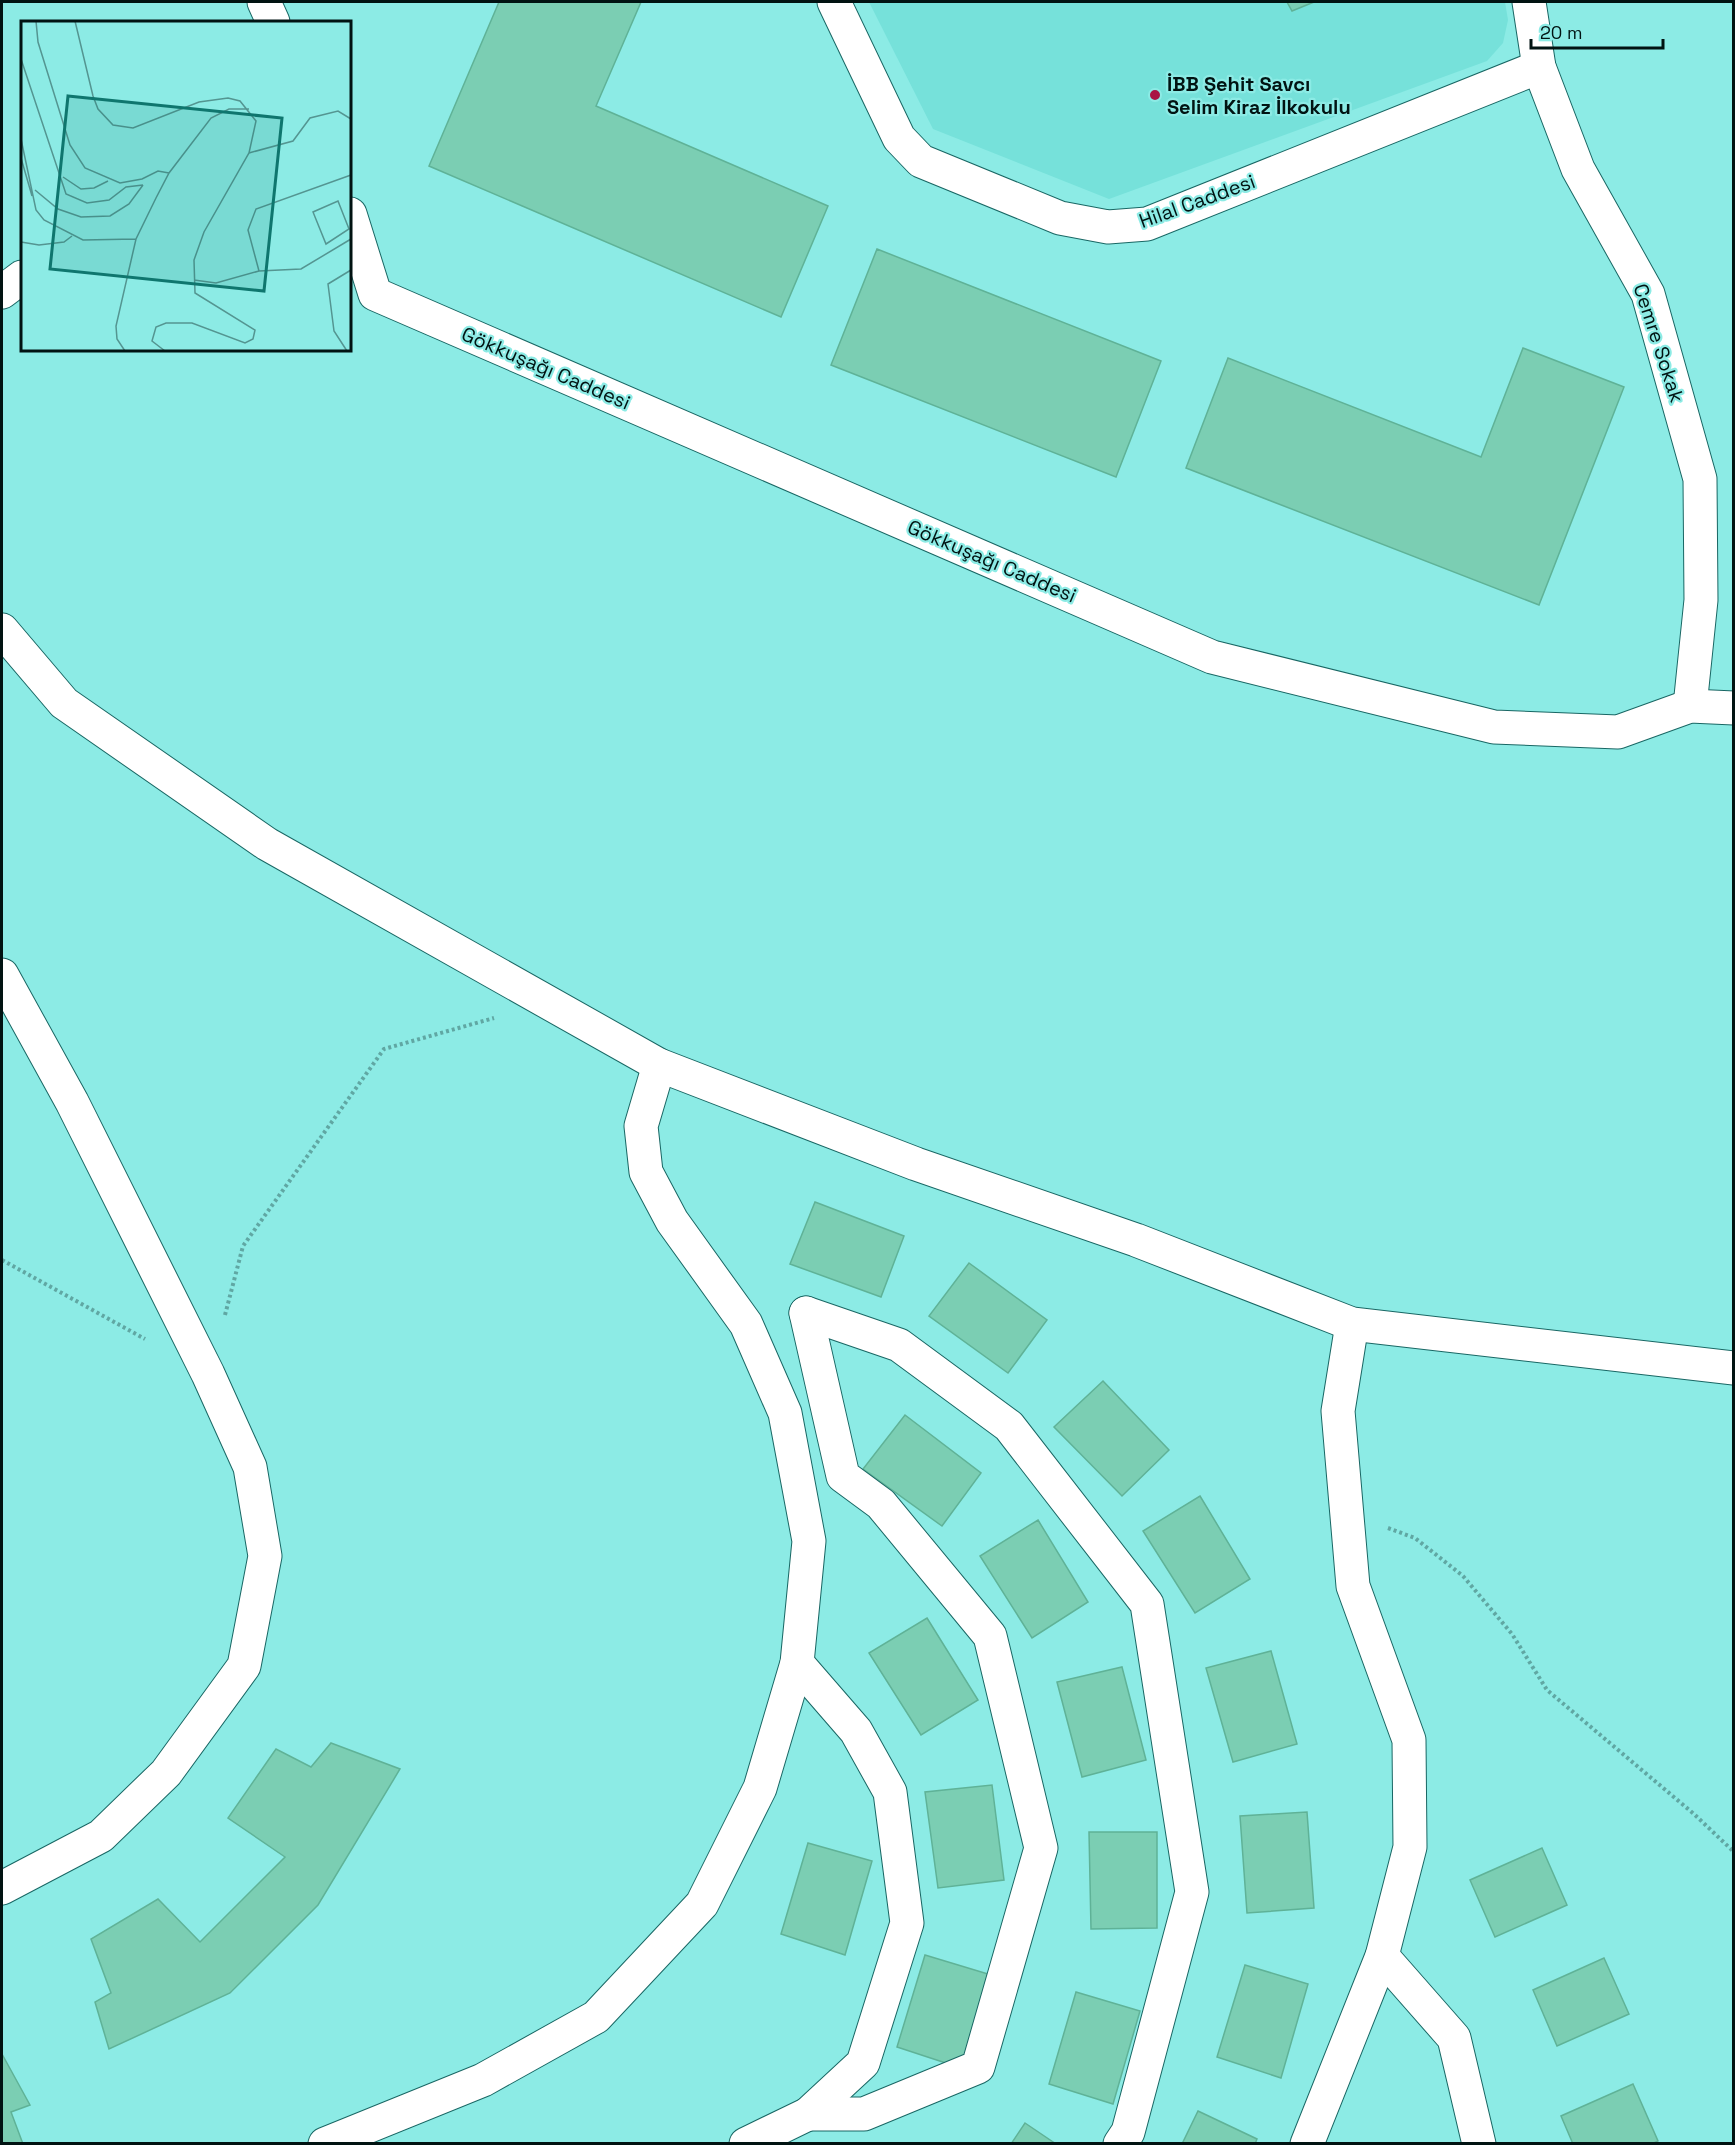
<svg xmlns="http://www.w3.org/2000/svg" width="1735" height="2145" viewBox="0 0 1735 2145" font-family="'Space Grotesk',sans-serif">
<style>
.built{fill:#76e1da}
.building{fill:#7bceb3;stroke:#5fb297;stroke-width:1.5}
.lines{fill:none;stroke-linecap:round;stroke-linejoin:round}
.street-casing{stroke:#196764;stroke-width:35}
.path{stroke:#60a7a3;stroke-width:4;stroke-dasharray:3 3;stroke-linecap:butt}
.street{stroke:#fff;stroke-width:33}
.poi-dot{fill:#a91444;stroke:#8cebe5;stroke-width:2}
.labels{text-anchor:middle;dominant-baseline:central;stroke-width:4.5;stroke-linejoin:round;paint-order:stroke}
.poi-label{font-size:20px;font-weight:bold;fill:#011312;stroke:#8cebe5;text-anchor:start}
.street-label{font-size:20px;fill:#011312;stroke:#8cebe5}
.inset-road{fill:none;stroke:#549591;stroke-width:1.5}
.view{fill:#0f766e;fill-opacity:0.15;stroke:#0f766e;stroke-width:3}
.inset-edge{fill:none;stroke:#011312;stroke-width:3}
</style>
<rect width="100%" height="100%" fill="#8cebe5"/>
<polygon class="built" points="869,2 1505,2 1508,20 1503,43 1487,61 1109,199 933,129"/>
<g class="building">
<polygon points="499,2 641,2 596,106 828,206 781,317 429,166"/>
<polygon points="1287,2 1314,2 1292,11"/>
<polygon points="877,249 1161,361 1116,477 831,365"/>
<polygon points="1523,348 1624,387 1539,605 1186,468 1228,358 1481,457"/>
<polygon points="815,1202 904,1236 881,1297 790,1264"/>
<polygon points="969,1263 1047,1320 1008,1373 929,1316"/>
<polygon points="1103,1381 1169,1450 1122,1496 1054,1427"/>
<polygon points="905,1415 981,1473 942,1526 863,1469"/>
<polygon points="1200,1496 1250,1579 1195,1613 1143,1531"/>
<polygon points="1038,1520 1088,1602 1032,1638 980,1556"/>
<polygon points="927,1618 978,1700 921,1735 869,1653"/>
<polygon points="1271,1651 1297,1744 1233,1762 1206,1668"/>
<polygon points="1122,1667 1146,1760 1082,1777 1057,1682"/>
<polygon points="331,1743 400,1769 318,1905 230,1993 109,2049 95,2002 111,1993 91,1939 158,1899 200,1942 285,1857 228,1818 276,1749 311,1767"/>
<polygon points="992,1785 1004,1880 938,1888 925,1792"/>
<polygon points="1307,1812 1314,1908 1247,1913 1240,1816"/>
<polygon points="1089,1832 1157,1832 1157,1928 1091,1929"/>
<polygon points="808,1843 872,1861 845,1955 781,1934"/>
<polygon points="1542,1848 1567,1905 1495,1937 1470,1880"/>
<polygon points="925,1955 988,1974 961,2068 897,2047"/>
<polygon points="1604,1958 1629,2014 1557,2046 1533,1990"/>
<polygon points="1245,1965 1308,1984 1281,2078 1217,2057"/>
<polygon points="1076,1992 1140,2011 1113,2104 1049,2084"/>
<polygon points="2,2054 30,2105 11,2112 23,2144 2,2144"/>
<polygon points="1633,2084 1658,2141 1652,2144 1573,2144 1561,2116"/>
<polygon points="1198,2111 1257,2139 1255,2144 1182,2144"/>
<polygon points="1025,2123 1056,2144 1011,2144"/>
</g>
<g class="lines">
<g class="street-casing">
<g id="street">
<polyline points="264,2 273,22"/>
<polyline points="834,2 899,138 921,161 1060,218 1108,227 1147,224 1539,67"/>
<polyline points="1529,2 1539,67 1578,169 1648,294 1700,479 1701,600 1690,706"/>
<polyline points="350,214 375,294 1212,657 1494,727 1618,732 1690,706 1734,708"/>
<polyline points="2,292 22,277"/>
<polyline points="2,630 64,703 267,844 659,1065 916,1164 1136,1240 1352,1324 1734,1368"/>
<polyline points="2,975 72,1102 208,1374 250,1467 265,1556 244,1666 166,1773 101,1836 2,1888"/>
<polyline points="806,1313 899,1345 1009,1426 1147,1604 1192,1892 1128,2132 1120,2144"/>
<polyline points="806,1313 843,1476 881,1504 990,1636 1041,1848 978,2067 864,2114 808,2114"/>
<polyline points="1382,1956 1454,2038 1479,2144"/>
<polyline points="325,2144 483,2080 596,2017 702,1904 760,1788 797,1663 809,1541 785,1413 746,1324 672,1221 646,1172 641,1126 659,1065"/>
<polyline points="746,2144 808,2114 863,2063 907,1923 890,1792 856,1731 797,1663"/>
<polyline points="1307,2144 1382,1956 1410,1847 1409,1740 1353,1586 1338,1411 1352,1324"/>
</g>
</g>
<g class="path">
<polyline points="2,1260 145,1339"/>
<polyline points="225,1315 243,1246 384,1049 494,1018"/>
<polyline points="1388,1528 1415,1538 1463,1576 1512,1634 1547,1690 1694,1814 1734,1852"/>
</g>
<use href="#street" class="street"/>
</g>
<circle class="poi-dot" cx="1155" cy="95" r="6"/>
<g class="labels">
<g class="poi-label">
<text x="1167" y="84">İBB Şehit Savcı<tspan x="1167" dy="23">Selim Kiraz İlkokulu</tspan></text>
</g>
<g class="street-label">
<text transform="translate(1197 201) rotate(-20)">Hilal Caddesi</text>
<text transform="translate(1659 343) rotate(72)">Cemre Sokak</text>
<text transform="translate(546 368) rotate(23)">Gökkuşağı Caddesi</text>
<text transform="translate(992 561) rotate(23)">Gökkuşağı Caddesi</text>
</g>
</g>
<g transform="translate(21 21)">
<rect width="330" height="330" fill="#8cebe5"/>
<path class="inset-road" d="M15 0 17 21 49 124 64 147 99 162 121 158 137 150 148 152M54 0 72 75 77 88 92 104 112 107 178 81 207 77 219 80 235 100 228 132M0 38 45 173 66 182 88 179 105 166 122 164M0 118 15 189 23 199 62 219 115 218M0 137 11 175M42 156 60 168 73 167 87 160M14 169 37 188 60 196 89 195 108 183 122 164M317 180 328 208 305 223 292 191ZM0 221 18 224 43 221 51 215M238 250 227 209 235 188 330 154M173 259 195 262 238 250 280 248 330 218M104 330 96 318 95 305 115 218 135 177 148 152 190 97 208 88H228M144 330 131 320 135 306 145 302H171L224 322 232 318 234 309 174 272 173 239 183 211 228 132 272 120 289 97 317 90 330 98M326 330 313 310 307 263 330 249"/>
<path class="view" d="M47 75 261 97 243 270 29 248Z"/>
<rect width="330" height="330" class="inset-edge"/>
</g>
<rect width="1735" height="2145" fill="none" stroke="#011312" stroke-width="6"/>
<path d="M1531 39v9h132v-9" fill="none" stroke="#011312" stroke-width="3"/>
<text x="1540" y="39" font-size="18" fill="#011312" stroke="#8cebe5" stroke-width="4.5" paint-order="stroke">20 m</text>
</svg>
